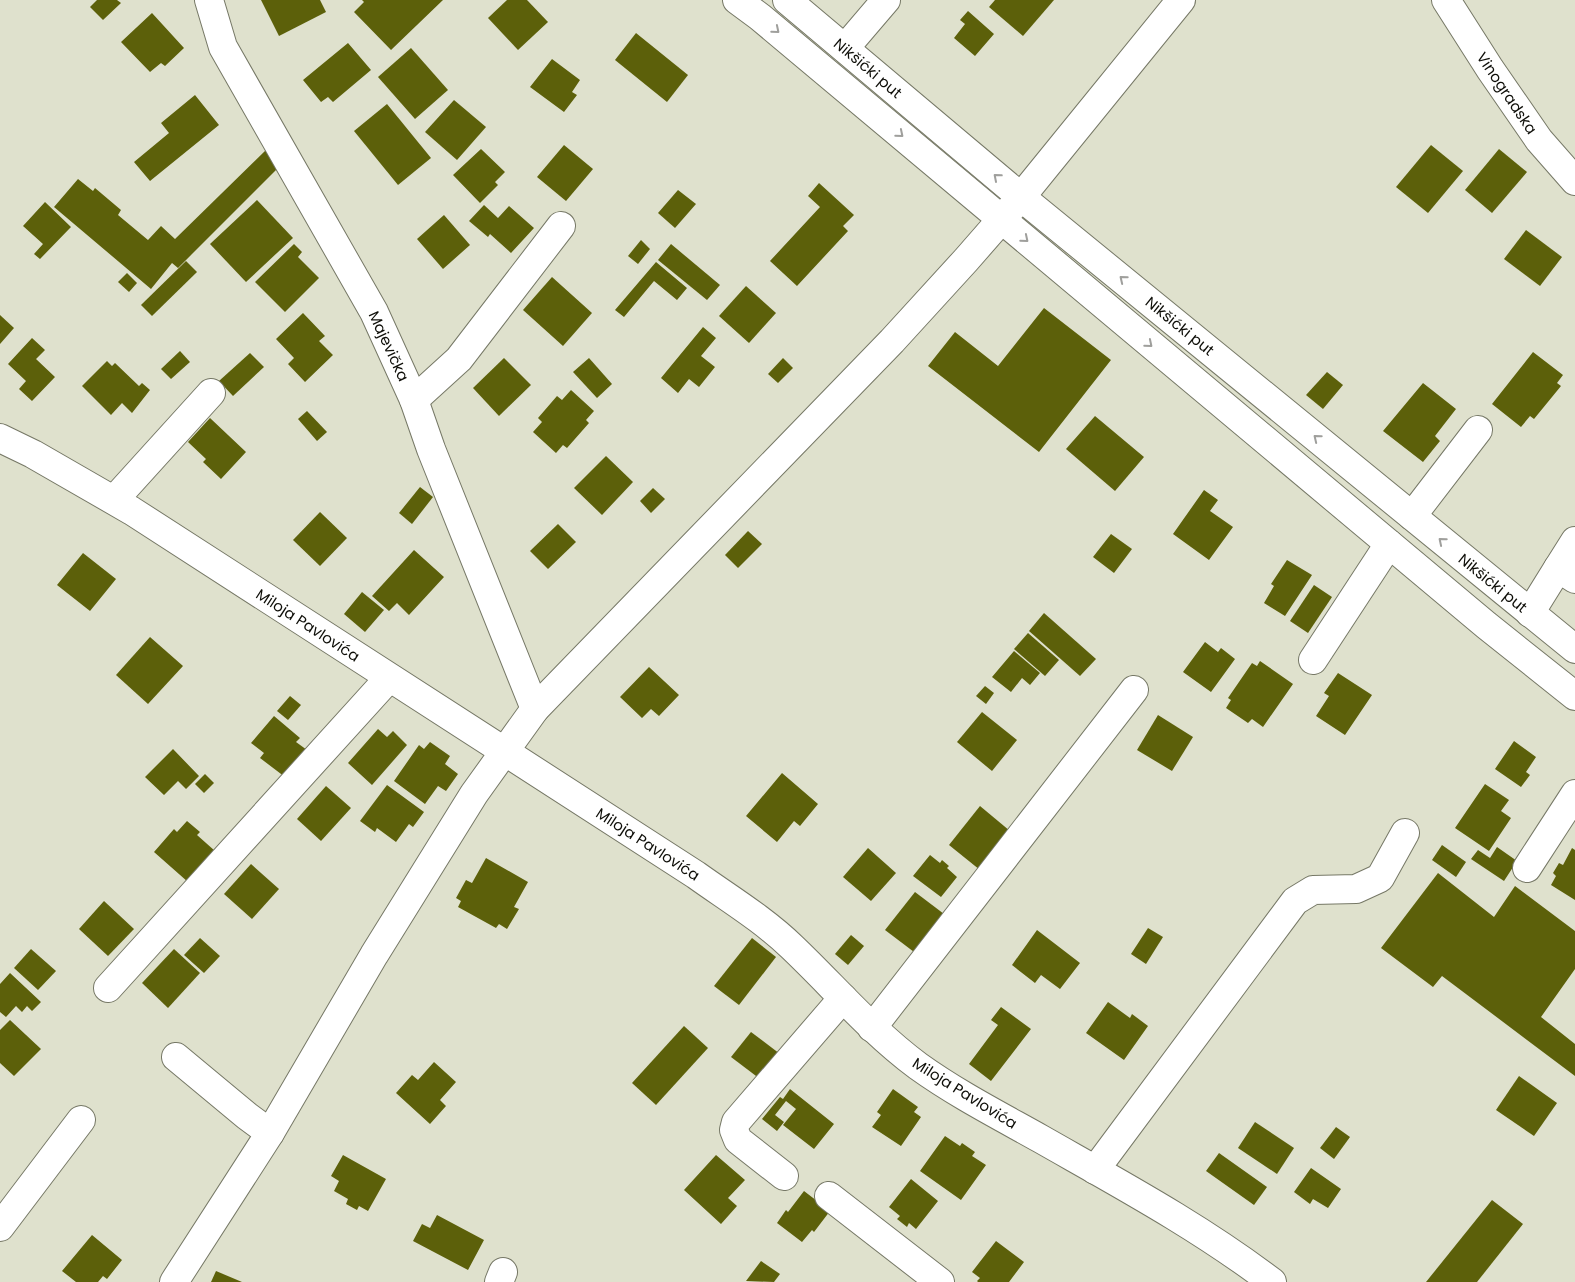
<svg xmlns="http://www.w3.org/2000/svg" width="1575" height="1282" viewBox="0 0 1575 1282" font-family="Poppins,sans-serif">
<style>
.building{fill:#5c600a}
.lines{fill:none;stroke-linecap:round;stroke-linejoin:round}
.minor-casing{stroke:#767866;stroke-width:30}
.major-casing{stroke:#767866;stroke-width:30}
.minor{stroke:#fff;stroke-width:28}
.major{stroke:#fff;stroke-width:28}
.oneway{stroke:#9f9f9c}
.labels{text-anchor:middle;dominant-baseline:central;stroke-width:5;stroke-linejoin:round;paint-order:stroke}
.street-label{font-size:15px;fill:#0e0e08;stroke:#fff}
</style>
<rect width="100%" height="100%" fill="#dfe1cd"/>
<g class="building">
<polygon points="97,0 117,0 121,3 103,20 90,7"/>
<polygon points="261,0 320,0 326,12 279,36"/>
<polygon points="362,0 443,0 391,50 354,12 364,2"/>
<polygon points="507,0 527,0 548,22 518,50 488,18"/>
<polygon points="995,0 1054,0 1023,36 989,7"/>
<polygon points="968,11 994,34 975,56 954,38 965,24 960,20"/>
<polygon points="152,13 184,48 165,66 161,63 150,72 121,42"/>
<polygon points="636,33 688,75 667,102 615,60"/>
<polygon points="348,43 371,70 333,102 328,97 321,102 303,80"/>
<polygon points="411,48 448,90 415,119 378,77"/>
<polygon points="552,59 580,80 572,92 577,95 564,112 530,87"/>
<polygon points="195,95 219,125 150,181 134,162 169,133 161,123"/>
<polygon points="454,100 486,127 457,160 425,132"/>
<polygon points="387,104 431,158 398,185 354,131"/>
<polygon points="564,145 593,169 566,201 537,177"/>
<polygon points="1431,145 1463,171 1428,213 1396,187"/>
<polygon points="481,149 505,172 495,182 498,185 480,203 453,175"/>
<polygon points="1499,149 1527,172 1492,213 1465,190"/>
<polygon points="266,150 277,169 178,268 172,263 151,289 54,207 78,179 93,191 95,188 121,210 118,215 148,240 161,226 175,239"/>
<polygon points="819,183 854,215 843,226 848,231 797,286 770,261 820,207 808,196"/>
<polygon points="678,190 696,204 675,228 658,213"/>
<polygon points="257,200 293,238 246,282 210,244"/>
<polygon points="45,202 71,227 40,259 34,254 43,244 23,226"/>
<polygon points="484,205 498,218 509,206 534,228 511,253 490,234 488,237 469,221"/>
<polygon points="444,215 470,245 443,269 417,239"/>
<polygon points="1526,230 1562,257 1540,286 1504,259"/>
<polygon points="641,240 650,249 638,264 628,256"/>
<polygon points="294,244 302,252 298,257 319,278 285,312 255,282"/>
<polygon points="671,244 720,285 707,300 658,260"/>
<polygon points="186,261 197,272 152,316 141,305"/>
<polygon points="656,262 687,288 677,300 654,281 624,317 615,310"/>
<polygon points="127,273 137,283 129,292 118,282"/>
<polygon points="552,277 592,313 563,346 523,310"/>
<polygon points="746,286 776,313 749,343 719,316"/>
<polygon points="1044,308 1111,360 1039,452 928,366 955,332 998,366"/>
<polygon points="303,313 325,336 319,341 333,355 305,382 288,364 294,358 276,339"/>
<polygon points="0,315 14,328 0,344"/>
<polygon points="703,327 716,338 701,356 715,367 699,387 689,379 678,393 661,378"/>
<polygon points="32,338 45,350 36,359 55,377 32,401 19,389 26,381 8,364"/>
<polygon points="180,351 190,362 171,379 161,369"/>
<polygon points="1533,352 1563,375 1557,383 1561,386 1534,419 1530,416 1521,427 1492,404"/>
<polygon points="250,353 264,367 233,396 219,381"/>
<polygon points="504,358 531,385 499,416 473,388"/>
<polygon points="589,358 612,384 597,398 573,372"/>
<polygon points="783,358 793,368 778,383 768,374"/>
<polygon points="107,361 112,366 115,363 139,386 142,383 150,390 132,413 122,403 111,415 82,386"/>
<polygon points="1327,372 1343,385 1323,409 1306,395"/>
<polygon points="1423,383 1456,409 1435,436 1440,441 1423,462 1383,431"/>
<polygon points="571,390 594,411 586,420 589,423 567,448 563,445 556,453 533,432 542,422 538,418 557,396 562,400"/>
<polygon points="307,411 327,432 317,441 298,419"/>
<polygon points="1095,416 1144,457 1115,491 1066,449"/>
<polygon points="210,418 246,452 221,479 203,462 206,459 188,442"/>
<polygon points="606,456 633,482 602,515 574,488"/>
<polygon points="420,487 433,497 412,524 399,513"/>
<polygon points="653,488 665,499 651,513 640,501"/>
<polygon points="1204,490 1218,500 1210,511 1233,527 1209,560 1173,534"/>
<polygon points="320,512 347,538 320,566 293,540"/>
<polygon points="558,524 576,542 548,569 530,551"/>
<polygon points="748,531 762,544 738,568 725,555"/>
<polygon points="1111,534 1132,549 1114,573 1093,557"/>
<polygon points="414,550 444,577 409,615 397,603 389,611 372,596"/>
<polygon points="83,553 116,579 90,611 57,585"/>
<polygon points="1287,560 1312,575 1285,616 1264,603 1274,586 1271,584"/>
<polygon points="1314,585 1332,597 1308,633 1290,621"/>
<polygon points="362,592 384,610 365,632 344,614"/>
<polygon points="1044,613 1096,659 1080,676 1029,631"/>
<polygon points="1028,633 1059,660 1045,676 1014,649"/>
<polygon points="150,637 183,666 148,704 116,675"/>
<polygon points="1205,642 1218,652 1221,648 1235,659 1211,692 1183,672"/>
<polygon points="1014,651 1040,673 1030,685 1022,678 1011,692 992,677"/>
<polygon points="1260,661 1293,684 1263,727 1252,719 1248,723 1226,708 1231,700 1228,698 1252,663 1257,666"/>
<polygon points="649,667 679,695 659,716 651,709 642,718 620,697"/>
<polygon points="1338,673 1372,695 1345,735 1316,716 1329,696 1324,693"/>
<polygon points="985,686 994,693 986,704 976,696"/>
<polygon points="290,696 301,705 288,720 277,711"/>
<polygon points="982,712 1017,740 992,771 957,742"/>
<polygon points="1158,715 1193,737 1172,771 1137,750"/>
<polygon points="274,716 300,738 296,742 307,750 285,777 260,758 264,753 251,743"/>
<polygon points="378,729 387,737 393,731 407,745 372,785 348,763"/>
<polygon points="1514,741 1536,757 1526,772 1530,775 1521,787 1495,769"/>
<polygon points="430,742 450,756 445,764 458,774 446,791 438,786 425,804 394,781 419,745 424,749"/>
<polygon points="173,749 199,776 186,789 178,781 164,795 145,777"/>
<polygon points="782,773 818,804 800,826 794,821 777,842 746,816"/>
<polygon points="205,774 214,783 204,793 195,784"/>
<polygon points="1485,784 1509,800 1501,811 1511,818 1489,851 1455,828"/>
<polygon points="387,785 424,812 413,827 409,824 396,842 377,828 375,832 360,821"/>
<polygon points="326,786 351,808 321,841 297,819"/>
<polygon points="980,806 1016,836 985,874 949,845"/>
<polygon points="187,821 200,832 197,835 215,851 188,882 154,852 174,829 177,832"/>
<polygon points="1442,845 1466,862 1456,877 1432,860"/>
<polygon points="1497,847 1517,861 1504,881 1471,859 1478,850 1490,858"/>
<polygon points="868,848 896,873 871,901 843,877"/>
<polygon points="1572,848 1575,850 1575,900 1551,885 1556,876 1553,873 1559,863 1563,865"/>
<polygon points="930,855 940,863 942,860 949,866 947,868 957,877 941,897 913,876"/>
<polygon points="486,858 528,882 514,907 519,909 507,929 499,924 496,928 458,907 461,901 456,898 466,880 472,883"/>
<polygon points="251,864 279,889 252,919 224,894"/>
<polygon points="1438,873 1494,917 1515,886 1575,931 1575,969 1541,1017 1575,1044 1575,1076 1442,976 1433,987 1381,948"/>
<polygon points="915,892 948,917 918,955 885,930"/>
<polygon points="104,901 134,929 108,956 79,929"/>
<polygon points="1148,928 1163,937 1146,964 1131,954"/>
<polygon points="1037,930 1080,963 1060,989 1041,975 1035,983 1012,965"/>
<polygon points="851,935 864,946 848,965 835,954"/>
<polygon points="200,938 220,956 204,973 184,955"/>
<polygon points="752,938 776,957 739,1005 714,986"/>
<polygon points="31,949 56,971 38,990 14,968"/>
<polygon points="174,949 200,973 168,1008 142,983"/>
<polygon points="10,973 41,1002 32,1011 27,1006 22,1012 16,1006 6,1017 0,1012 0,984"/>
<polygon points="1108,1002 1130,1018 1132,1014 1148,1026 1124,1060 1086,1033"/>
<polygon points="1001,1007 1031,1029 991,1081 969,1064 998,1025 991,1020"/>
<polygon points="10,1020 41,1049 14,1076 0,1063 0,1030"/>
<polygon points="684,1026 708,1048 656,1105 632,1083"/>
<polygon points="751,1032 784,1057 764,1082 731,1057"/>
<polygon points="434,1062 456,1082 440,1100 446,1106 430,1124 396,1093 412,1075 418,1080"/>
<polygon points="1519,1076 1557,1103 1534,1136 1496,1110"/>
<polygon points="790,1089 834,1124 814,1149 783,1125 796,1109 786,1101 775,1115 784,1122 777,1131 762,1119 780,1097 783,1099"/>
<polygon points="893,1089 918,1107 914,1112 921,1117 901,1146 872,1127 881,1115 877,1112"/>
<polygon points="1255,1122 1294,1148 1277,1174 1238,1148"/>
<polygon points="1336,1127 1350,1137 1334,1159 1320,1148"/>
<polygon points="945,1136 960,1146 962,1143 975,1152 972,1156 986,1165 961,1200 920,1171"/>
<polygon points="1219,1153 1267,1187 1254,1205 1206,1171"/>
<polygon points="343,1155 386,1179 368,1211 359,1206 357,1210 346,1204 348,1199 334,1191 339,1181 331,1176"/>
<polygon points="716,1155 745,1180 728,1198 737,1206 721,1224 684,1190"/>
<polygon points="1311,1168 1341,1189 1328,1208 1313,1199 1310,1204 1294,1192"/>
<polygon points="911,1179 938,1201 916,1229 909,1223 907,1227 897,1219 900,1216 889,1207"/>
<polygon points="804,1191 830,1211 814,1232 812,1230 802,1242 777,1223 786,1210 788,1212"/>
<polygon points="1492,1200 1523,1224 1477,1282 1426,1282"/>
<polygon points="437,1215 484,1240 468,1270 413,1241 422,1224 430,1228"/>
<polygon points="92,1235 122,1260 107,1279 103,1276 98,1282 76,1282 62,1271"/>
<polygon points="996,1241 1024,1262 1009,1282 978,1282 977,1281 980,1278 972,1272"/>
<polygon points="761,1261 780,1274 774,1282 746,1281"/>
<polygon points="216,1271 242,1282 211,1282"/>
</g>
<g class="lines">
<g class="minor-casing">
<g id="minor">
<polyline points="209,0 223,47 374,312 414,400 431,449 535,709"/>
<polyline points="1446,0 1490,69 1539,140 1575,181"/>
<polyline points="845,48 886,0"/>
<polyline points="414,400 459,359 561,226"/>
<path d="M0 438 33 454 132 511 696 875C728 898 763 919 792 947 834 987 871 1031 918 1066 957 1094 1000 1116 1041 1139 1120 1184 1200 1227 1272 1282"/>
<polyline points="114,500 211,393"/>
<polyline points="1412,516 1478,430"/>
<polyline points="1575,541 1558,568 1575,579"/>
<polyline points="1530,613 1558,568"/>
<polyline points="1313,660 1389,544"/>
<polyline points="1527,868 1575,794"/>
<polyline points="108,988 389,678"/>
<polyline points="872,1028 1134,690"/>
<polyline points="176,1057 247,1116 270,1133 374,955 474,794 535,709 892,341 966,260 1021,197 1181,0"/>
<polyline points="1095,1170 1295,901 1313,890 1356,889 1380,878 1405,833"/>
<polyline points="784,1176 738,1140 734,1130 736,1122 843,998"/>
<polyline points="829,1196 940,1282"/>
<polyline points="0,1227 81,1120"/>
<polyline points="174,1282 270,1133"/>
<polyline points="499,1282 503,1272"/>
</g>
</g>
<g class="major-casing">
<g id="major">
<polyline points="737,0 760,17 1486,625 1575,696"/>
<polyline points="787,0 1021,197 1575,649"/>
</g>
</g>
<use href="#minor" class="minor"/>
<use href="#major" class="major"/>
</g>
<defs><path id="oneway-chevron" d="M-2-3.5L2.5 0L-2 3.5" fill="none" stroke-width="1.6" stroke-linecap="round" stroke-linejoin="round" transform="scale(1.25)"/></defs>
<g class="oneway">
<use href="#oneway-chevron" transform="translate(776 30) rotate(40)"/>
<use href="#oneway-chevron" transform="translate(900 134) rotate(40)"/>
<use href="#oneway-chevron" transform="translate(997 177) rotate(-139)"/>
<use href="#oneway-chevron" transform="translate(1025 239) rotate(40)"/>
<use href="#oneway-chevron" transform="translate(1123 279) rotate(-141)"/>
<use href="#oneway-chevron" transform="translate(1149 344) rotate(40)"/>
<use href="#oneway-chevron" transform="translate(1317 438) rotate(-141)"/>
<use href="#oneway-chevron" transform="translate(1442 541) rotate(-140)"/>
</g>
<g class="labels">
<g class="street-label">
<text transform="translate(868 68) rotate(40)">Nikšićki put</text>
<text transform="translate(1507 93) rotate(56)">Vinogradska</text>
<text transform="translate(1180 326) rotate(39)">Nikšićki put</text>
<text transform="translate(389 346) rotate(65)">Majevička</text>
<text transform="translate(1493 583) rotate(39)">Nikšićki put</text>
<text transform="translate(308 625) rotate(33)">Miloja Pavlovića</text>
<text transform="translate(648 844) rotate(33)">Miloja Pavlovića</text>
<text transform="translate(965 1093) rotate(32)">Miloja Pavlovića</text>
</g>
</g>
</svg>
